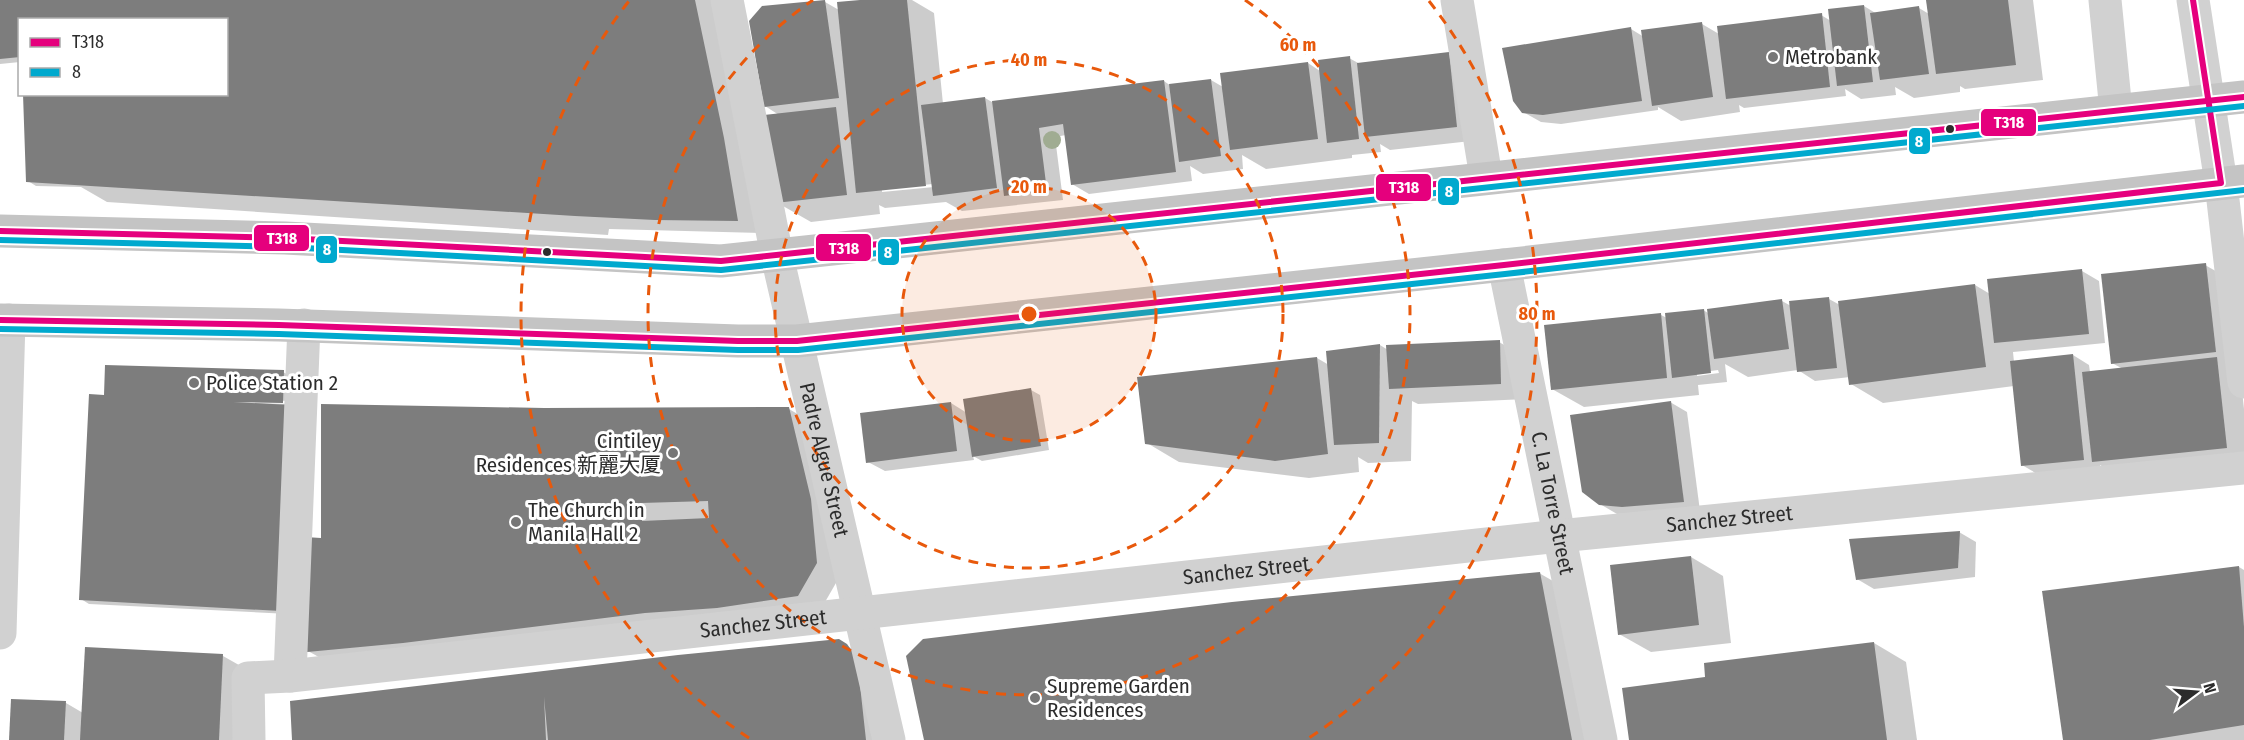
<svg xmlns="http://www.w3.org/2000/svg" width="2244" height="740" viewBox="0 0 2244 740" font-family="'Fira Sans Condensed','Noto Sans SC',sans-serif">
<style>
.shadow{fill:#0003;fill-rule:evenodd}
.building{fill:#7d7d7d;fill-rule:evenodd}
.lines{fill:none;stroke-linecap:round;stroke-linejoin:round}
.minor{stroke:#d1d1d1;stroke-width:33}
.major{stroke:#c4c4c4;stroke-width:33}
.bus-1-casing{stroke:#fff;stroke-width:10}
.bus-2-casing{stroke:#fff;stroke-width:10}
.bus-1{stroke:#e5007d;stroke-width:6}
.bus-2{stroke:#00a9ce;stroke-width:6}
.tree{fill:#a0ac92}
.ring{fill:none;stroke:#e8590c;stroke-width:3;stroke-dasharray:10 8}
.poi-dot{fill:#767676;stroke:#fff;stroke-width:2}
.bus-dot{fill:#2c2c2c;stroke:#fff;stroke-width:2}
.labels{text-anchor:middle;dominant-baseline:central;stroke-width:6;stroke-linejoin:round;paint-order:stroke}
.poi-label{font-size:21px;fill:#2c2c2c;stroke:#fff;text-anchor:start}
.street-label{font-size:21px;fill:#2c2c2c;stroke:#fff}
.centre{fill:#e8590c;stroke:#fff;stroke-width:3}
.ring-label{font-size:18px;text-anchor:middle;font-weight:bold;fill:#e8590c;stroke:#fff;stroke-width:6;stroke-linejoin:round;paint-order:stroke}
.line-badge{stroke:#fff;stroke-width:2}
.badge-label{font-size:16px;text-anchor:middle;font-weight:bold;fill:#fff}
</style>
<rect width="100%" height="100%" fill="#fff"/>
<g class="shadow">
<polygon points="0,0 718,0 761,233 609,229 608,235 107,202 81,187 36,186 28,181 226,94 226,20 20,20 20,62 0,64"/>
<path d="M875 0H912L934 13 943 104 985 98 992 102 1164 81 1171 86 1211 80 1223 87 1308 63 1320 71 1349 58 1360 64 1448 54 1471 67 1480 140 1390 150 1380 144 1381 152 1352 155V158L1266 169 1242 155 1243 169 1203 174 1190 166 1192 181 1089 194 1072 184 1066 135 1055 137 1063 200 962 211 946 202 885 208 879 205 880 214 811 222 776 202 779 115 765 106 825 2 839 10ZM933 184 934 187 882 192V189Z"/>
<polygon points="1928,0 2033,0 2043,80 1965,89 1960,86 1960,92 1914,98 1895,87 1896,95 1861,99 1845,89 1846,96 1744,108 1739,105 1740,112 1681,121 1658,107 1658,110 1561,124 1541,122 1523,112 1631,29 1644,37 1702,24 1719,34 1821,15 1831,21 1864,6 1877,14 1919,8 1929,14"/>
<path d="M2205 265 2237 283 2240 371 2244 409V461L2117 475 2100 465V469L2039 475 2022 465 2014 386 1883 403 1851 384 1850 377 1815 381 1798 370 1748 377 1725 364 1727 382 1698 385 1699 395 1584 407 1552 389 1661 315 1667 318 1703 310 1710 314 1782 301 1791 306 1829 299 1840 305 1975 285 1990 294 2082 271 2099 281 2105 343 2013 352 2014 362 2073 355 2089 365 2090 372 2123 369 2112 363ZM1718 370 1719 373 1697 376V373Z"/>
<polygon points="1499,342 1527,358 1528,399 1418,404 1412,401 1411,461 1368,463 1358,457 1359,472 1309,478 1179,462 1147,443 1317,358 1329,365 1380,345 1388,350"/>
<path d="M283 372 311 388 289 614 89 604 81 599 105 397ZM175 397 290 401V404L182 401Z"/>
<polygon points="1031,390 1040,395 1049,450 982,461 973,456 974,460 885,471 868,462 951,403 967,413"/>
<polygon points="1670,402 1687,412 1700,511 1617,514 1600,504"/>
<polygon points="544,409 789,409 823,429 840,576 821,609 342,670 308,651 322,539"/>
<polygon points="1959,532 1976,542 1975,577 1874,589 1857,579"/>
<polygon points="1691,557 1723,576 1731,643 1651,652 1619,634"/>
<polygon points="2239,567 2244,570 2244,740 2064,740"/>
<polygon points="1539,573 1567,589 1596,740 926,740"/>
<polygon points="838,641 879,664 896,740 293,740"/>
<polygon points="1874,643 1906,662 1917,740 1631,740 1707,678"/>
<polygon points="223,656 246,669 242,740 10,740 12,700 66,703 83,713"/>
</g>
<g class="building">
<polygon points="0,0 695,0 724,138 738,221 655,220 575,216 26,182 23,94 226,94 226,20 20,20 20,57 0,59"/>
<polygon points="825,0 839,98 764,107 749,21 762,6"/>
<polygon points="860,0 907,0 926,186 856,193 837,2"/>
<polygon points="1926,0 2008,0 2016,65 1936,74"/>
<polygon points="1864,5 1873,82 1837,86 1828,9"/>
<polygon points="1919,6 1929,74 1880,80 1870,13"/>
<polygon points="1822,13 1830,87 1726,99 1717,26"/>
<polygon points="1702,22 1713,97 1652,106 1641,30"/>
<polygon points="1631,27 1642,101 1543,115 1522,113 1513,101 1502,48"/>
<polygon points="1449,52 1457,127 1365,137 1357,63"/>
<polygon points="1350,56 1359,139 1327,143 1318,60"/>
<polygon points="1308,62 1318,139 1230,150 1220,73"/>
<polygon points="1211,79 1221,156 1179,162 1169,84"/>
<polygon points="1164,80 1176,172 1071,185 1063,124 1039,128 1047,191 1004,196 992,101"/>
<polygon points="985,97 997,188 933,196 921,105"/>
<polygon points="836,107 847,195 775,203 764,115"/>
<polygon points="2206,263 2216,352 2111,364 2101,274"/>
<polygon points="2082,269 2089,334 1994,343 1987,279"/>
<polygon points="1975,284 1986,367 1849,385 1838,301"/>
<polygon points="1829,297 1837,368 1797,372 1789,301"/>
<polygon points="1782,299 1789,349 1714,359 1707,309"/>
<polygon points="1704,309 1711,373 1672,378 1665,313"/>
<polygon points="1661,313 1667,378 1551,390 1544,325"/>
<polygon points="1500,340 1501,384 1389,389 1386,345"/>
<polygon points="1380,344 1379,443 1334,445 1326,351"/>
<polygon points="2073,354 2084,460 2021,466 2010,361"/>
<polygon points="1317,357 1328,454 1275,461 1145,444 1137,377"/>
<polygon points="2217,357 2227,448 2092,462 2082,372"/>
<polygon points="105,365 284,370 283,403 233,402 291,405 281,611 79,600 89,394 104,395"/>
<polygon points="1031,388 1041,446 972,457 963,399"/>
<polygon points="1671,401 1684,502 1622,507 1599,505 1582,492 1570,415"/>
<polygon points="951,402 957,451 866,463 860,413"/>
<path d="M321 404 544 408 789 407 811 499 817 563 798 596 717 608 645 613 403 643 307 652 305 537 321 538ZM708 501 709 518 642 521 641 503Z"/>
<polygon points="1960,531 1958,568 1856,580 1849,539"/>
<polygon points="1691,556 1699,625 1618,635 1610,565"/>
<polygon points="2239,566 2244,627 2244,725 2150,740 2063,740 2042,591"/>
<polygon points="1540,572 1572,740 924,740 906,656 923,639 1232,602"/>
<polygon points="839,639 847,644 857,658 866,740 548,740 544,697 546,740 292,740 290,701 678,655"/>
<polygon points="1874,642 1887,740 1629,740 1622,688 1705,677 1704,663"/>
<polygon points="85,647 223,654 219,740 80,740"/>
<polygon points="11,699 66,701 64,740 9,740"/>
</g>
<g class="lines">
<g class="minor">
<path id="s1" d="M727 0 777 256 889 740"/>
<polyline points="1457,0 1486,177"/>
<polyline points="2105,0 2116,111"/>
<polyline points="2193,0 2221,183 2244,382"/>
<path id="s2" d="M1504 265 1601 740"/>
<polyline points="0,633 9,320"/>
<polyline points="290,676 304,325"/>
<path id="s3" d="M249 740 248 678 290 676 1559 536 2244 468"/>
</g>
<g class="major">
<polyline points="0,231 285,238 721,261 2244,97"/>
<polyline points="0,320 279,325 738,341 797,341 1504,265 2244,181"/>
</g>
<g class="bus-1-casing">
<g id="bus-1">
<polyline points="0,231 285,238 721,261 2244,97"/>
<polyline points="0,320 279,325 738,341 797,341 1504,265 2221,183 2193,0"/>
</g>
</g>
<g class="bus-2-casing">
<g id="bus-2">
<polyline points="0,240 285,247 721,270 2244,106"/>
<polyline points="0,329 279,334 738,350 798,350 1505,274 2244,190"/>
</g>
</g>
<use href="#bus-1" class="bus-1"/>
<use href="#bus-2" class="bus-2"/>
</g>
<circle class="tree" cx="1052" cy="140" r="9"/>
<circle cx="1029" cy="314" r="127" fill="#e8590c" fill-opacity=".12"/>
<g class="ring">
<circle cx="1029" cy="314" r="127"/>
<circle cx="1029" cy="314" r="254"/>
<path d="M1245 0A381 381 0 1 1 813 0"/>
<path d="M749 738A508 508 0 0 1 629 1M1429 1A508 508 0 0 1 1309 738"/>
</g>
<g class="poi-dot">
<circle cx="1773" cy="57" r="6"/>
<circle cx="194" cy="383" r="6"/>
<circle cx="673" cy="453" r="6"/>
<circle cx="516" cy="522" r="6"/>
<circle cx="1035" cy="698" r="6"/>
</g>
<g class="bus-dot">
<circle cx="1950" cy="129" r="5"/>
<circle cx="547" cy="252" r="5"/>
</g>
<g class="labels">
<g class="poi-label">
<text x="1785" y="57">Metrobank</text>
<text x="206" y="383">Police Station 2</text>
<text x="661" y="441" text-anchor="end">Cintiley<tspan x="661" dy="24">Residences 新麗大厦</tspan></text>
<text x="528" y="510">The Church in<tspan x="528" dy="24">Manila Hall 2</tspan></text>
<text x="1047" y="686">Supreme Garden<tspan x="1047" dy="24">Residences</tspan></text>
</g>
<g class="street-label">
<text stroke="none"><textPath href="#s1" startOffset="470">Padre Algue Street</textPath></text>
<text stroke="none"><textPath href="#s2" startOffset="243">C. La Torre Street</textPath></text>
<text stroke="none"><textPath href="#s3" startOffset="1552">Sanchez Street</textPath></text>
<text stroke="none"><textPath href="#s3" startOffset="1066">Sanchez Street</textPath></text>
<text stroke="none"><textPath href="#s3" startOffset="580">Sanchez Street</textPath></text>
</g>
</g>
<circle cx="1029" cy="314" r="9" class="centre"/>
<g class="ring-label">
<text x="1298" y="51">60 m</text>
<text x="1029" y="66">40 m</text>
<text x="1029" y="193">20 m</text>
<text x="1537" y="320">80 m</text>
</g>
<g class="line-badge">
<rect x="1980" y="108" width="57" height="29" rx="6" fill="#e5007d"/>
<rect x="1908" y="127" width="23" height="28" rx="6" fill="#00a9ce"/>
<rect x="1375" y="173" width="57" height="29" rx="6" fill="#e5007d"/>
<rect x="1437" y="177" width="23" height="29" rx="6" fill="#00a9ce"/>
<rect x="253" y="224" width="57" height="28" rx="6" fill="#e5007d"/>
<rect x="815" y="233" width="57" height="29" rx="6" fill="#e5007d"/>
<rect x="315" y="235" width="23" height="29" rx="6" fill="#00a9ce"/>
<rect x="877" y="238" width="23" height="28" rx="6" fill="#00a9ce"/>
</g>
<g class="badge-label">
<text x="2009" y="128">T318</text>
<text x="1919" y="147">8</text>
<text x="1404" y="193">T318</text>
<text x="1449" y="197">8</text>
<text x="282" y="244">T318</text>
<text x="844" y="254">T318</text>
<text x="327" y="255">8</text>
<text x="888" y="258">8</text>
</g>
<rect x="18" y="18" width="210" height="78" fill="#ffffff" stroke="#ababab" stroke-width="1.5"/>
<rect x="30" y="38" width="30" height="9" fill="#e5007d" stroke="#ababab" stroke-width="1.5"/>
<text x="72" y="48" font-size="18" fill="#2c2c2c">T318</text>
<rect x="30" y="68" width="30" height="9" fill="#00a9ce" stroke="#ababab" stroke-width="1.5"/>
<text x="72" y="78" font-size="18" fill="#2c2c2c">8</text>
<g transform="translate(2196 692) rotate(74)" stroke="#ffffff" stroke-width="4.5" paint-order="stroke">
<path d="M0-4.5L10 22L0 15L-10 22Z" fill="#2c2c2c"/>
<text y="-9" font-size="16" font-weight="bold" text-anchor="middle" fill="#2c2c2c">N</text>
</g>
</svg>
